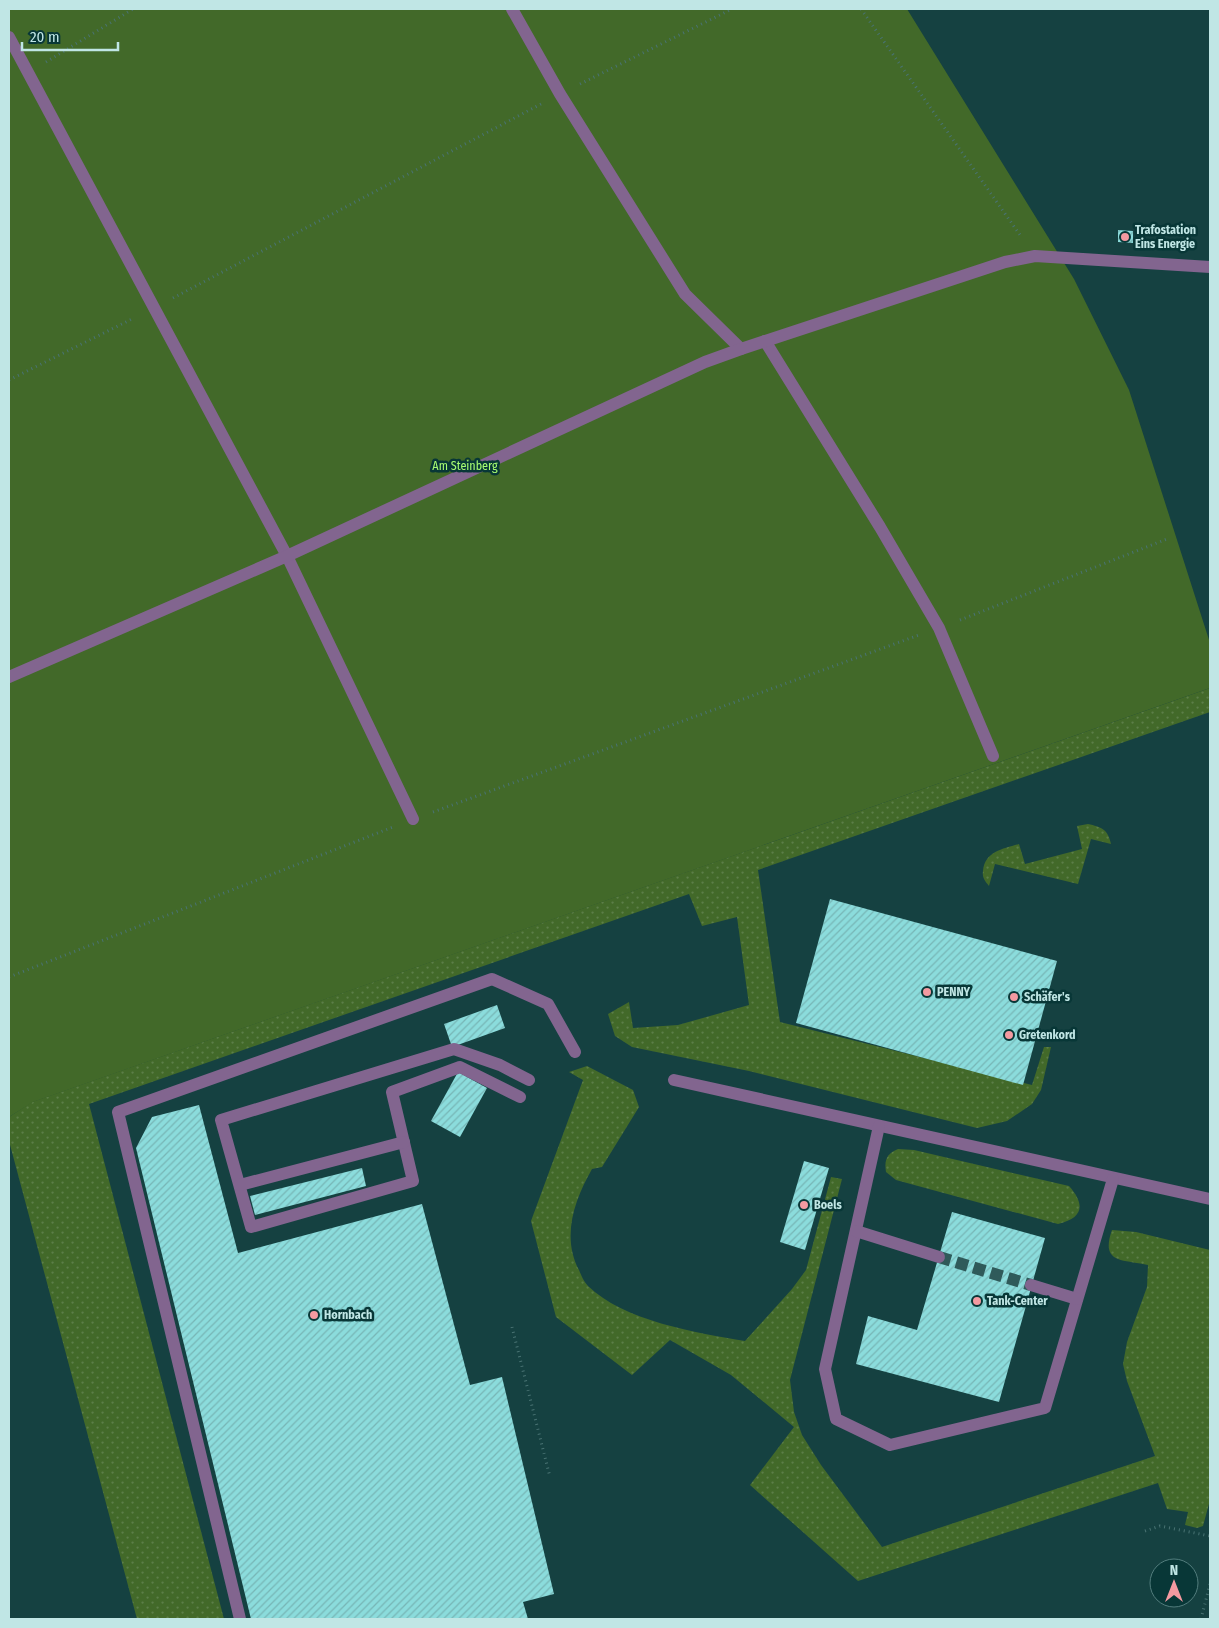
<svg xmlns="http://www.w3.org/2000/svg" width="1219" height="1628" viewBox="0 0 1219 1628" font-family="'Fira Sans Condensed',sans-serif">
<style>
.grass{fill:url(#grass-dots)}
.garden{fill:#426929}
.building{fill:url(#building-hatch)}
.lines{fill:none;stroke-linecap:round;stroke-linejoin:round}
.minor-tunnel{stroke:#2f5a5a;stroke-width:12;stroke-dasharray:12 6;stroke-linecap:butt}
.path{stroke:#497373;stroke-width:3;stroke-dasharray:1 4;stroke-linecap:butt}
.minor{stroke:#82658f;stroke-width:12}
.poi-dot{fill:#f49aa1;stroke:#083737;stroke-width:2}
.labels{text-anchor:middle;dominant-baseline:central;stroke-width:5;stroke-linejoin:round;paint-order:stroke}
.poi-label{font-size:12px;font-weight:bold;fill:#c0e6e5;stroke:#083737;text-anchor:start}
.park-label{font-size:12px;fill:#a7fc71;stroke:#083737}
</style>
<defs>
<pattern id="grass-dots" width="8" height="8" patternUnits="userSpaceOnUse" patternTransform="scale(1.25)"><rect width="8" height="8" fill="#426929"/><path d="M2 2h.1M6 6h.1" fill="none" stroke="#5c7e48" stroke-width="1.8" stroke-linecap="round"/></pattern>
<pattern id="building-hatch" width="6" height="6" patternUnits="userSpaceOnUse" patternTransform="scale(1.25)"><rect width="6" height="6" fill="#8bdcdc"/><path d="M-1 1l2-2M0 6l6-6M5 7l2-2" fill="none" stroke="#77b6b6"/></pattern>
</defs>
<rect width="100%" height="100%" fill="#154141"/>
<g class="grass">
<polygon points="1210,688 1210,712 758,870 780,1022 1032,1085 1044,1047 1051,1047 1041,1090 1032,1104 1007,1121 977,1128 749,1071 632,1047 615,1036 608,1014 629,1002 633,1028 678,1025 749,1005 737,917 702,926 689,894 89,1104 224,1619 137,1619 9,1141 9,1117 32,1102"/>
<path d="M1088 824C1101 827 1108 829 1111 844L1091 839 1078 884 995 864 989 886C985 881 982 878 983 871 985 851 1003 849 1019 844L1025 864 1082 849 1077 826Z"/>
<path d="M587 1066 633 1090 639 1107 602 1167 592 1169C575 1199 561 1236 579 1270 581 1275 584 1282 588 1286 624 1321 697 1333 745 1341L792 1289 806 1270 831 1177 842 1179 790 1380 794 1412 802 1435 821 1465 882 1547 1155 1456 1127 1381 1123 1364 1127 1342 1147 1287 1148 1265C1123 1259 1100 1264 1112 1230L1136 1232 1210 1250V1500L1203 1526 1197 1528 1185 1525 1188 1512 1167 1509 1158 1483 858 1581 750 1485 794 1427 731 1375 670 1340 632 1375 556 1317 531 1221 583 1080 569 1072Z"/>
<path d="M898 1149 914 1150 1069 1186C1085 1204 1084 1218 1058 1224L896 1180 886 1172C884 1159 887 1154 898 1149Z"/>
</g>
<polygon class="garden" points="9,9 907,9 1074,279 1129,390 1210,643 1210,688 33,1102 9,1117"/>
<g class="building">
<polygon points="1118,230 1133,231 1133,243 1118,242"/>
<polygon points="830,899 1057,961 1023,1085 796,1023"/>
<polygon points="497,1005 505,1028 452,1047 444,1024"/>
<polygon points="458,1072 487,1088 460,1137 431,1121"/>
<polygon points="199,1105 238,1253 422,1204 470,1385 502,1377 554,1594 523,1602 528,1619 251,1619 136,1148 152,1117"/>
<polygon points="804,1161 829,1168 805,1250 780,1242"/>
<polygon points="362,1168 366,1186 255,1215 250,1196"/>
<polygon points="952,1212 1045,1238 999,1402 856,1364 868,1316 917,1330"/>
</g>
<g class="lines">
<polyline class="minor-tunnel" points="939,1257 1031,1285"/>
<g class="path">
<polyline points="861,9 1020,235"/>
<polyline points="46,62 133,9"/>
<polyline points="580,84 732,9"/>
<polyline points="173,298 541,104"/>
<polyline points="9,380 134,318"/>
<polyline points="960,620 1167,539"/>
<polyline points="433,812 919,635"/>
<polyline points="9,977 393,827"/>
<polyline points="512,1327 550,1477"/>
<polyline points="1145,1531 1160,1526 1210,1536"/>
<polyline points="1201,1619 1210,1584"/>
</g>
<g class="minor">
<polyline points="512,9 560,94 685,294 741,349"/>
<polyline points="9,37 287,556 413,819"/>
<polyline points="765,341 880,527 939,628 993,756"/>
<polyline points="9,677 287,556 705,362 741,349 1005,262 1035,256 1210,267"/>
<polyline points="674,1080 1210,1199"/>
<polyline points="520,1097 460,1067 392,1092 413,1181 251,1227 221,1120 454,1049 500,1065 529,1080"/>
<polyline points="879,1126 825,1369 836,1419 890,1445 1045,1408 1113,1179"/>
<polyline points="240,1185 404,1142"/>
<polyline points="856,1231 939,1257"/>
<polyline points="1031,1285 1077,1299"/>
<polyline points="240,1619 118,1112 492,979 548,1004 575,1052"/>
</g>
</g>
<g class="poi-dot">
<circle cx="1125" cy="237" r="5"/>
<circle cx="927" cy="992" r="5"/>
<circle cx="1014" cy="997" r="5"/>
<circle cx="1009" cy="1035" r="5"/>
<circle cx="804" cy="1205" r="5"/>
<circle cx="977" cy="1301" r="5"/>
<circle cx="314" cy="1315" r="5"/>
</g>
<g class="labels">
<g class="poi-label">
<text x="1135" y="230">Trafostation<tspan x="1135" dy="14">Eins Energie</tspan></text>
<text x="937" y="992">PENNY</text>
<text x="1024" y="997">Schäfer's</text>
<text x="1019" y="1035">Gretenkord</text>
<text x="814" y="1205">Boels</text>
<text x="987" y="1301">Tank-Center</text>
<text x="324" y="1315">Hornbach</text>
</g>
<g class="park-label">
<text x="465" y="466">Am Steinberg</text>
</g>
</g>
<rect width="1219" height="1628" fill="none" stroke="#c0e6e5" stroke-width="20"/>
<g transform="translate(1174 1583)"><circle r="24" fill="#083737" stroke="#527d7d"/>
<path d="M0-4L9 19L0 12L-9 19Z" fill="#f49aa1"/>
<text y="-8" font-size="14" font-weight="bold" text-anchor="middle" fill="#c0e6e5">N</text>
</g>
<path d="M22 42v8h96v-8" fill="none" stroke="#c0e6e5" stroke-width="2.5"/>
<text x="30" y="42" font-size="15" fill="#c0e6e5" stroke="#083737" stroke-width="4" paint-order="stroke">20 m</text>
</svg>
